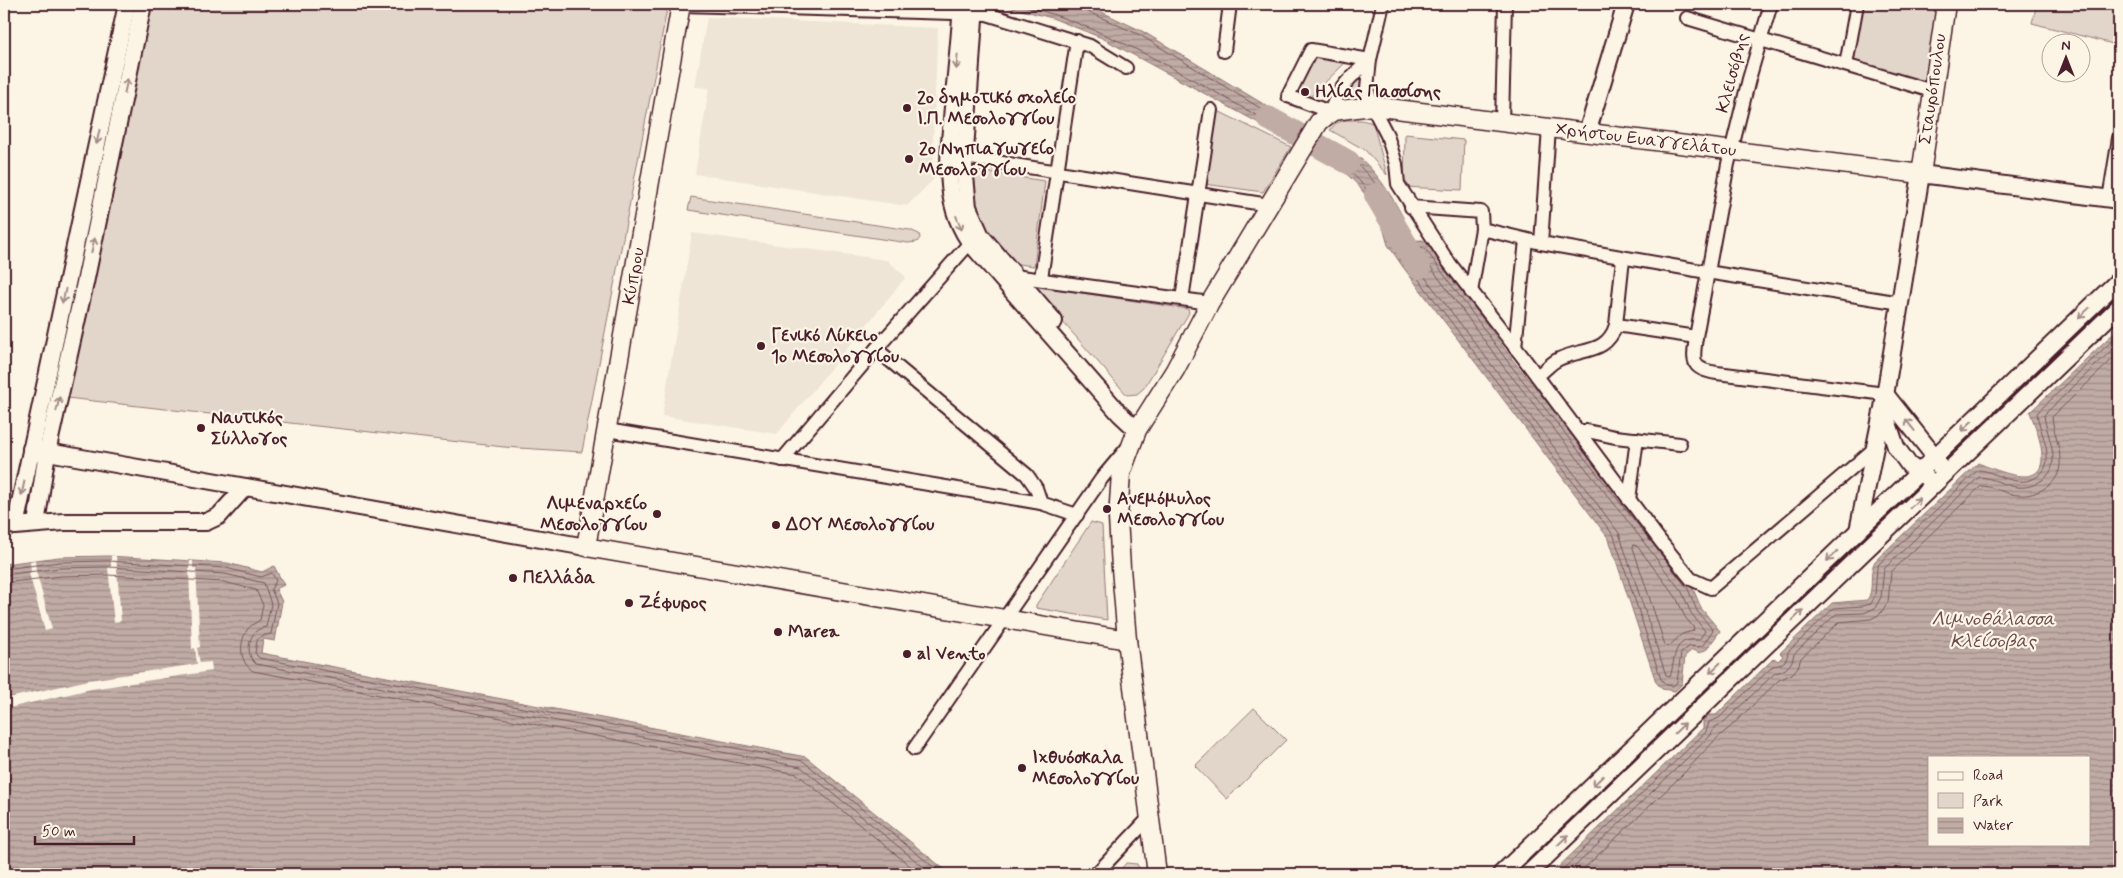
<svg xmlns="http://www.w3.org/2000/svg" width="2123" height="878" viewBox="0 0 2123 878" font-family="Mynerve,sans-serif">
<style>
.built{fill:#eee5d7}
.green{fill:#e2d5ca;stroke:#967a7a}
.water{fill:url(#water-rules);stroke:#917474;fill-rule:evenodd}
.pier{fill:#fcf5e5}
.lines{fill:none;stroke-linecap:round;stroke-linejoin:round}
.shore{stroke:#79575c;stroke-width:1}
.river{stroke:#c0aca5;stroke-width:24}
.minor-casing{stroke:#4a1f2b;stroke-width:16}
.tertiary-casing{stroke:#4a1f2b;stroke-width:20}
.secondary-casing{stroke:#4a1f2b;stroke-width:21}
.minor{stroke:#fcf5e5;stroke-width:12}
.tertiary{stroke:#fcf5e5;stroke-width:16}
.secondary{stroke:#fcf5e5;stroke-width:18}
.oneway{stroke:#a38a88}
.poi-dot{fill:#4a1f2b;stroke:#fcf5e5;stroke-width:2}
.labels{text-anchor:middle;dominant-baseline:central;stroke-width:4.5;stroke-linejoin:round;paint-order:stroke}
.street-label{font-size:18px;fill:#4a1f2b;stroke:#fcf5e5}
.poi-label{font-size:18px;font-weight:bold;fill:#4a1f2b;stroke:#fcf5e5;text-anchor:start}
.water-label{font-size:19px;font-style:italic;fill:#6d4950;stroke:#fcf5e5}
</style>
<defs>
<pattern id="water-rules" width="6" height="5" patternUnits="userSpaceOnUse" patternTransform="scale(1.25)"><rect width="6" height="5" fill="#c0aca5"/><path d="M0 2.5h6" fill="none" stroke="#9e8b87"/></pattern>
</defs>
<rect width="100%" height="100%" fill="#fcf5e5"/>
<filter id="ink" filterUnits="userSpaceOnUse"><feTurbulence type="fractalNoise" baseFrequency=".02" numOctaves="2"/><feDisplacementMap in="SourceGraphic" scale="10" xChannelSelector="R" yChannelSelector="G"/><feConvolveMatrix kernelMatrix="1 2 1 2 8 2 1 2 1" color-interpolation-filters="sRGB"/></filter>
<g filter="url(#ink)">
<g class="built">
<polygon points="707,17 938,28 933,139 934,179 907,206 695,174 709,88 695,87"/>
<polygon points="692,233 887,260 906,277 777,434 662,416"/>
</g>
<g class="green">
<polygon points="150,4 668,4 582,452 504,447 67,398"/>
<polygon points="1857,4 1946,4 1932,91 1846,65"/>
<polygon points="2037,4 2119,4 2119,17 2113,44 2032,23"/>
<polygon points="1316,56 1347,61 1307,100 1295,94"/>
<polygon points="1363,72 1365,73 1359,96 1350,96 1346,91"/>
<polygon points="1216,110 1291,147 1263,192 1204,184"/>
<polygon points="1346,120 1362,120 1373,123 1387,175 1365,150 1330,130 1336,123"/>
<polygon points="1405,134 1464,140 1462,190 1404,187"/>
<polygon points="971,170 1045,181 1034,266 1011,263 987,231 976,211"/>
<polygon points="691,197 910,230 919,234 920,238 917,242 908,243 688,210"/>
<polygon points="1036,286 1188,309 1189,313 1144,388 1137,394 1127,395 1033,288"/>
<polygon points="1091,522 1102,525 1107,620 1036,608 1036,605"/>
<polygon points="1254,708 1286,740 1227,799 1195,766"/>
<polygon points="1126,863 1137,864 1142,874 1117,874"/>
</g>
<g class="water">
<polygon points="998,4 1081,4 1104,13 1142,31 1300,126 1294,138 1268,128 1102,38 1052,18"/>
<path d="M1324 138C1335 143 1347 147 1356 155 1376 170 1392 196 1404 219L1399 220 1400 231 1408 230 1410 237 1399 239 1395 222 1384 228C1374 219 1372 204 1364 193 1352 176 1333 163 1317 149Z"/>
<polygon points="1384,231 1391,231 1396,241 1423,240 1430,247 1512,359 1625,499 1692,586 1701,608 1720,631 1707,649 1700,653 1692,650 1685,656 1682,684 1675,691 1662,689 1656,682 1609,539 1403,267 1388,245"/>
<path d="M2119 328V874H1551L1703 728V721L1708 715H1716L1774 658 1778 661 1783 656 1780 653 1832 603 1867 600C1875 590 1868 573 1875 561L1978 463C1994 469 2043 492 2042 457 2042 442 2035 426 2030 412ZM1929 757H2089V844H1929Z"/>
<polygon points="108,556 227,563 262,572 274,566 284,585 276,589 282,602 275,641 263,639 261,653 806,757 950,874 4,874 4,564 59,557"/>
</g>
<g class="pier">
<polygon points="111,556 116,556 121,621 114,622 108,568 111,566"/>
<polygon points="35,560 36,571 52,629 45,631 29,573 31,572 30,561"/>
<polygon points="190,561 193,561 193,568 196,568 200,647 197,648 200,663 211,662 212,671 91,689 4,709 4,699 89,680 197,664 195,648 192,649 189,570"/>
</g>
<g class="lines">
<g class="shore">
<path d="M1018 4C1109 27 1189 78 1270 123L1286 129 1289 128 1288 125 1140 35 1084 10 1081 4"/>
<path d="M1328 146C1360 159 1378 185 1395 214V217L1383 219C1366 183 1355 175 1325 150V147Z"/>
<path d="M1410 251H1417L1422 255 1503 366 1616 506 1682 592 1691 613 1705 631 1699 640C1671 637 1676 659 1670 677L1666 675 1619 533 1412 260 1408 254Z"/>
<path d="M1653 544 1508 362 1426 250C1418 243 1407 243 1397 247V250L1407 264 1614 536 1661 679 1666 685 1673 686 1677 682 1681 653 1690 646 1699 647 1703 645 1713 630 1697 611 1688 589 1656 548"/>
<polygon points="1634,545 1637,546 1676,597 1685,617 1694,628 1693,631 1682,634 1668,647 1665,645 1633,548"/>
<path d="M4 569 60 562 108 561 226 568 261 577 272 573 276 581 271 589 277 603 271 634C256 638 258 635 255 653L259 658 803 761 942 874"/>
<path d="M4 575 60 568 108 567 225 574 264 583 271 604 266 627C262 628 258 629 255 632 247 641 247 657 256 664L801 767 932 874"/>
<path d="M4 583 61 576 108 575 224 582 256 590 263 605 260 620C256 623 250 625 247 630 239 643 239 662 253 671L797 774 920 874"/>
<path d="M1558 874 1706 732 1709 722 1719 718 1773 666C1783 665 1787 661 1788 652L1834 608 1862 606 1871 604 1875 595 1877 568 1879 564 1978 470C1989 470 2000 478 2012 480 2020 482 2027 482 2035 478 2060 464 2039 433 2037 413L2119 334"/>
<path d="M1567 874 1710 736 1715 727 1723 723 1775 673C1786 671 1792 665 1794 654L1836 614 1864 613 1875 608 1881 597 1884 569 1979 477C1992 477 2004 486 2017 487 2025 488 2033 486 2039 482 2066 468 2046 436 2044 415L2119 343"/>
<path d="M1578 874C1613 841 1648 808 1682 775 1697 760 1713 740 1728 729L1779 680 1792 674 1798 667 1801 658 1839 622 1871 619 1880 614 1888 602 1891 572 1981 486C1994 486 2006 495 2019 495 2028 496 2037 493 2045 488 2073 472 2054 440 2052 417L2119 353"/>
</g>
<g class="river">
<polyline points="1268,118 1348,162"/>
<polyline points="1376,195 1419,267"/>
</g>
<g class="minor-casing">
<g id="minor">
<polyline points="1383,4 1370,60 1367,88 1372,106 1387,135 1396,164 1398,184 1447,260 1522,356 1661,542 1691,579 1711,588 1874,449"/>
<path d="M1771 4 1749 79 1728 164 1696 337C1693 361 1690 369 1717 373L1885 394"/>
<polyline points="681,5 987,14 1090,46 1126,68"/>
<polyline points="1687,18 1932,91"/>
<path d="M1311 50 1370 60C1350 77 1339 87 1330 112L1288 96Z"/>
<polyline points="1224,51 1230,4"/>
<polyline points="1846,65 1857,4"/>
<polyline points="1502,122 1505,4"/>
<polyline points="1549,128 1541,243 1707,272 1901,303"/>
<polyline points="964,157 1269,205"/>
<polyline points="2109,199 2119,138"/>
<polyline points="1411,207 1481,212 1482,229 1541,243"/>
<polyline points="1014,276 1210,303"/>
<polyline points="1041,278 1077,41"/>
<polyline points="1471,292 1482,229"/>
<polyline points="1182,299 1211,110"/>
<polyline points="1616,325 1696,337"/>
<polyline points="1515,348 1526,240"/>
<polyline points="876,349 1027,475 1036,488 1041,503"/>
<path d="M1537 376C1545 371 1550 363 1559 359 1583 348 1607 354 1616 325L1623 258"/>
<polyline points="607,430 1041,503 1077,515"/>
<polyline points="1579,431 1587,431 1615,437 1680,444"/>
<polyline points="782,460 876,349 975,237"/>
<polyline points="1629,500 1637,439"/>
<polyline points="914,749 1102,478 1128,447"/>
<polyline points="1096,874 1149,818"/>
</g>
</g>
<g class="tertiary-casing">
<g id="tertiary">
<polyline points="127,4 15,526 64,522 206,522 219,516 245,487"/>
<path d="M962 4C960 38 956 72 953 107 949 155 941 205 973 246L1120 414 1137 430"/>
<polyline points="975,4 964,166 968,207 981,236 1054,321"/>
<polyline points="1587,133 1626,4"/>
<polyline points="1885,394 1935,457 1939,466"/>
<polyline points="31,449 586,547"/>
<polyline points="1927,478 1909,465 1896,447 1883,408 1921,174 2119,200"/>
<polyline points="36,524 47,452 85,283 143,4"/>
<polyline points="1858,531 1882,412"/>
<polyline points="1501,874 2119,280"/>
<polyline points="1528,874 2119,307"/>
</g>
</g>
<g class="secondary-casing">
<g id="secondary">
<polyline points="681,4 586,547 1127,640"/>
<polyline points="1157,874 1127,640 1121,568 1118,518 1121,473 1137,430 1175,370 1210,303 1319,122 1333,111 1372,106 1921,174 1946,4"/>
</g>
</g>
<use href="#minor" class="minor"/>
<use href="#tertiary" class="tertiary"/>
<use href="#secondary" class="secondary"/>
</g>
<defs><path id="oneway-shaft" d="M-6 0H5M1.5-3L5.5 0L1.5 3" fill="none" stroke-width="1.6" stroke-linecap="round" stroke-linejoin="round" transform="scale(1.25)"/></defs>
<g class="oneway">
<use href="#oneway-shaft" transform="translate(957 62) rotate(95)"/>
<use href="#oneway-shaft" transform="translate(126 86) rotate(-78)"/>
<use href="#oneway-shaft" transform="translate(98 137) rotate(102)"/>
<use href="#oneway-shaft" transform="translate(959 223) rotate(68)"/>
<use href="#oneway-shaft" transform="translate(93 245) rotate(-78)"/>
<use href="#oneway-shaft" transform="translate(64 296) rotate(102)"/>
<use href="#oneway-shaft" transform="translate(2084 313) rotate(137)"/>
<use href="#oneway-shaft" transform="translate(58 404) rotate(-77)"/>
<use href="#oneway-shaft" transform="translate(1910 425) rotate(-128)"/>
<use href="#oneway-shaft" transform="translate(1967 426) rotate(136)"/>
<use href="#oneway-shaft" transform="translate(23 488) rotate(102)"/>
<use href="#oneway-shaft" transform="translate(1915 503) rotate(-44)"/>
<use href="#oneway-shaft" transform="translate(1832 556) rotate(136)"/>
<use href="#oneway-shaft" transform="translate(1798 615) rotate(-44)"/>
<use href="#oneway-shaft" transform="translate(1715 668) rotate(136)"/>
<use href="#oneway-shaft" transform="translate(1680 728) rotate(-44)"/>
<use href="#oneway-shaft" transform="translate(1598 781) rotate(136)"/>
<use href="#oneway-shaft" transform="translate(1563 840) rotate(-44)"/>
</g>
</g>
<g class="poi-dot">
<circle cx="1305" cy="92" r="5"/>
<circle cx="907" cy="108" r="5"/>
<circle cx="909" cy="159" r="5"/>
<circle cx="761" cy="346" r="5"/>
<circle cx="201" cy="428" r="5"/>
<circle cx="1107" cy="509" r="5"/>
<circle cx="657" cy="514" r="5"/>
<circle cx="776" cy="525" r="5"/>
<circle cx="513" cy="578" r="5"/>
<circle cx="629" cy="603" r="5"/>
<circle cx="778" cy="632" r="5"/>
<circle cx="907" cy="654" r="5"/>
<circle cx="1022" cy="768" r="5"/>
</g>
<g class="labels">
<g class="street-label">
<text transform="translate(1733 73) rotate(-75)">Κλεισόβης</text>
<text transform="translate(1933 89) rotate(-82)">Σταυρόπουλου</text>
<text transform="translate(1646 140) rotate(7)">Χρήστου Ευαγγελάτου</text>
<text transform="translate(634 276) rotate(-80)">Κύπρου</text>
</g>
<g class="poi-label">
<text x="1315" y="92">Ηλίας Πασσίσης</text>
<text x="917" y="98">2ο δημοτικό σχολείο<tspan x="917" dy="21">Ι.Π. Μεσολογγίου</tspan></text>
<text x="919" y="149">2ο Νηπιαγωγείο<tspan x="919" dy="21">Μεσολογγίου</tspan></text>
<text x="771" y="336">Γενικό Λύκειο<tspan x="771" dy="21">1ο Μεσολογγίου</tspan></text>
<text x="211" y="418">Ναυτικός<tspan x="211" dy="21">Σύλλογος</tspan></text>
<text x="1117" y="499">Ανεμόμυλος<tspan x="1117" dy="21">Μεσολογγίου</tspan></text>
<text x="647" y="504" text-anchor="end">Λιμεναρχείο<tspan x="647" dy="21">Μεσολογγίου</tspan></text>
<text x="786" y="525">ΔΟΥ Μεσολογγίου</text>
<text x="523" y="578">Πελλάδα</text>
<text x="639" y="603">Ζέφυρος</text>
<text x="788" y="632">Marea</text>
<text x="917" y="654">al Vento</text>
<text x="1032" y="758">Ιχθυόσκαλα<tspan x="1032" dy="21">Μεσολογγίου</tspan></text>
</g>
<g class="water-label">
<text x="1993" y="619">Λιμνοθάλασσα<tspan x="1993" dy="22">Κλείσοβας</tspan></text>
</g>
</g>
<rect width="2123" height="878" fill="none" stroke="#fcf5e5" stroke-width="20"/>
<rect x="10" y="10" width="2103" height="858" fill="none" stroke="#4a1f2b" stroke-width="2" filter="url(#ink)"/>
<rect x="1928" y="756" width="162" height="90" fill="#fcf5e5" stroke="#b59f9b"/>
<rect x="1938" y="772" width="25" height="8" fill="#fcf5e5" stroke="#b59f9b"/>
<text x="1973" y="780" font-size="15" fill="#4a1f2b">Road</text>
<rect x="1938" y="793" width="25" height="15" fill="#e2d5ca" stroke="#b59f9b"/>
<text x="1973" y="806" font-size="15" fill="#4a1f2b">Park</text>
<rect x="1938" y="818" width="25" height="15" fill="url(#water-rules)" stroke="#b59f9b"/>
<text x="1973" y="830" font-size="15" fill="#4a1f2b">Water</text>
<g transform="translate(2066 58)"><circle r="24" fill="#fcf5e5" stroke="#b59f9b"/>
<path d="M0-4L9 19L0 12L-9 19Z" fill="#4a1f2b"/>
<text y="-8" font-size="14" font-weight="bold" text-anchor="middle" fill="#4a1f2b">N</text>
</g>
<path d="M35 836v8h99v-8" fill="none" stroke="#4a1f2b" stroke-width="2.5"/>
<text x="42" y="836" font-size="15" fill="#4a1f2b" stroke="#fcf5e5" stroke-width="4" paint-order="stroke">50 m</text>
</svg>
